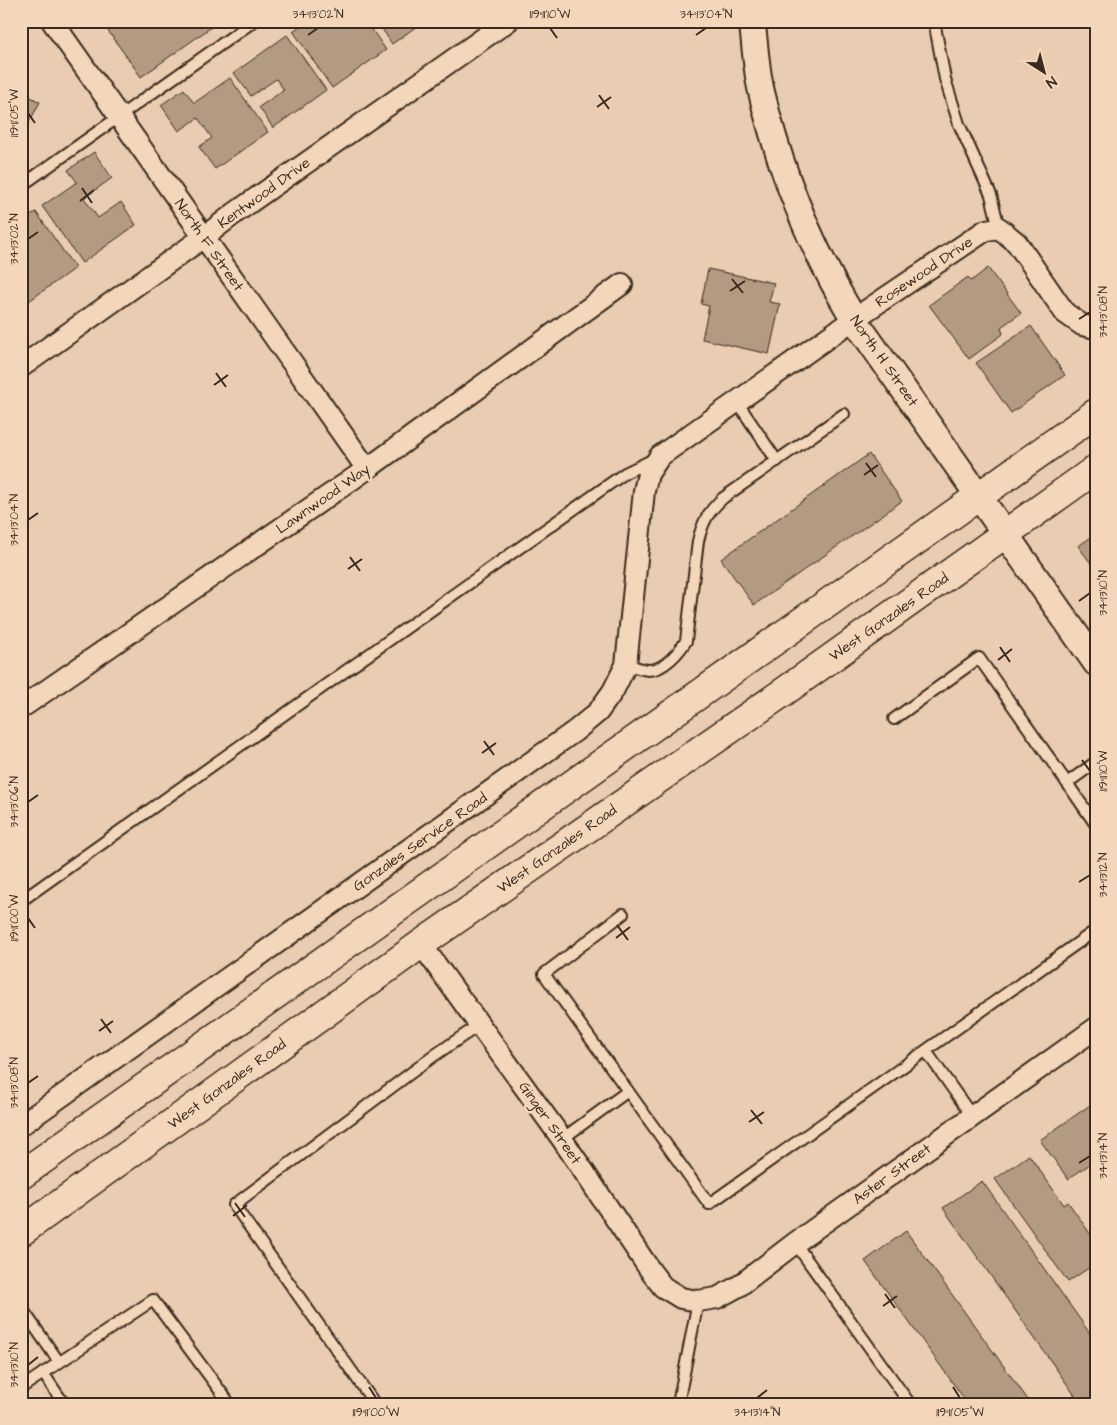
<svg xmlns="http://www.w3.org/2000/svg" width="1117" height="1425" viewBox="0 0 1117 1425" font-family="'Architects Daughter',sans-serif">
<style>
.building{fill:#b39a83;stroke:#3b2a1e}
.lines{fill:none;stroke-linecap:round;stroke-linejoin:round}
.service-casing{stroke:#3b2a1e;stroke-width:14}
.minor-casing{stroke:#3b2a1e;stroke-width:24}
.tertiary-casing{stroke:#3b2a1e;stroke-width:29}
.secondary-casing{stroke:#3b2a1e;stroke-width:31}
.service{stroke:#f4d7ba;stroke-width:10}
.minor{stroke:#f4d7ba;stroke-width:20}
.tertiary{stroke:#f4d7ba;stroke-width:25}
.secondary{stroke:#f4d7ba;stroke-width:28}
.ticks{fill:none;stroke:#3b2a1e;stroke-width:2}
.labels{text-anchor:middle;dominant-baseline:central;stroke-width:5;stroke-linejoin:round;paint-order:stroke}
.street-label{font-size:15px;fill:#3b2a1e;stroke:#f4d7ba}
.neatline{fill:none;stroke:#3b2a1e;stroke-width:2}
.ticks-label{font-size:12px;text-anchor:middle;fill:#3b2a1e}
</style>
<rect width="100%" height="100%" fill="#e9ccb1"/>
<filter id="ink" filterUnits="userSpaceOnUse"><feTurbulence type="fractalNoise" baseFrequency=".02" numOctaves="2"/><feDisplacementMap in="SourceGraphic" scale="10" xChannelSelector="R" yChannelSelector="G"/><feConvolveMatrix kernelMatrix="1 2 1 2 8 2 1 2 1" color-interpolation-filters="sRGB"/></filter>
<g filter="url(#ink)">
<g class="building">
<polygon points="101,21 220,21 141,77"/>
<polygon points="307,21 366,21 386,50 332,88 293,31"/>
<polygon points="383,21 424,21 392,44 379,24"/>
<polygon points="287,35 326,90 273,128 259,107 284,90 276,79 251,96 234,73"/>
<polygon points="230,78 268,132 215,169 199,147 212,138 198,118 179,131 161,105 184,89 194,103"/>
<polygon points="21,92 40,102 23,134 21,133"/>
<polygon points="94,152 112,178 84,198 98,218 121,202 136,225 82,263 42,206 77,182 68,170"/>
<polygon points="36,212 75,268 22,306 21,222"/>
<polygon points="988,268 1021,313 1001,327 1003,334 969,359 929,305 968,277 971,281"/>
<polygon points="708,269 774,283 769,302 780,304 769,354 702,339 709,306 701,304"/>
<polygon points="1031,326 1065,375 1011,413 976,363"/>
<polygon points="869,454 902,501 754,605 721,559"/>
<polygon points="1096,534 1096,570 1078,546"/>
<polygon points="1096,1101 1096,1160 1068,1179 1040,1140"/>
<polygon points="1029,1155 1064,1205 1068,1202 1096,1242 1096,1263 1068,1282 995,1179"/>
<polygon points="982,1181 1096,1342 1096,1397 1086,1404 1081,1404 943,1208"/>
<polygon points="906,1231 1031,1404 968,1404 865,1261"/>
</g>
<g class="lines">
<g class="service-casing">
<g id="service">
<polyline points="934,21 945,79 959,124 991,195 999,228"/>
<polyline points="21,186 254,21"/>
<polyline points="737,402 777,461"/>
<path d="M626 665C634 666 642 670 649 670 664 670 679 652 686 641L698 541C703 521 708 512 723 498L844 414"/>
<polyline points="894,719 979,658 1067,783 1096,762"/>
<polyline points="1067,783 1096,825"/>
<polyline points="21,901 625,473 654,459"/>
<polyline points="623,914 544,974 709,1204 1096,930"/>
<polyline points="926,1051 972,1116"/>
<polyline points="562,1139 628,1091"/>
<polyline points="795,1243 910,1404"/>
<polyline points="21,1307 59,1362"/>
<polyline points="43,1373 64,1404"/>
<polyline points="21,1388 153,1300 230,1404"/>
<polyline points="375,1404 234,1205 435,1055 479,1025"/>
<polyline points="678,1404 698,1301"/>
</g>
</g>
<g class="minor-casing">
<g id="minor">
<polyline points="52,21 367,469"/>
<polyline points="21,367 204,237 235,213 508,21"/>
<polyline points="21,708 367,469 622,284"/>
<polyline points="421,944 562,1139 652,1273 663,1287 681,1298 698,1301 717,1298 739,1286 795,1243 1096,1028"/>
<polyline points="21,1125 575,731 598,712 613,691 626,665 644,491 648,474 660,456 854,319 986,230 999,228 1017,243 1065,313 1082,325 1096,328"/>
</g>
</g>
<g class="tertiary-casing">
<path id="tertiary" d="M752 21C755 44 756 68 761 90 780 171 811 248 854 319L1096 663"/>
</g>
<g class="secondary-casing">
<g id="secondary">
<polyline points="21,1175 1096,413"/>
<polyline points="21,1232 421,944 785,691 1096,469"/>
</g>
</g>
<use href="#service" class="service"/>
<use href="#minor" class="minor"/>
<use href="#tertiary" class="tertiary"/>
<use href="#secondary" class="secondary"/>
</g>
</g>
<path class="ticks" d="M550 28 557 38M308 35 318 28M696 35 706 28M599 95 609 109M597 107 611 97M28 113 35 123M82 188 92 203M80 201 94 190M28 239 38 232M732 279 743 293M730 291 745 281M1079 319 1090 312M216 373 226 387M214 385 228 375M866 463 876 477M864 475 878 465M28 520 38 513M350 557 360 571M348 569 362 559M1079 601 1090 593M1000 647 1010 662M998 660 1012 649M484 741 494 755M482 753 496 743M1082 760 1090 771M28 802 38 795M1079 882 1090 875M28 918 35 928M617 925 628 940M616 938 630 927M101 1019 111 1033M99 1031 113 1021M28 1083 38 1076M751 1110 762 1124M749 1122 764 1112M1079 1163 1090 1156M235 1203 245 1217M233 1216 247 1205M885 1294 895 1308M883 1306 897 1296M28 1365 38 1357M369 1387 376 1398M953 1387 960 1398M757 1398 767 1390"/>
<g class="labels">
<g class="street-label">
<text transform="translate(264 193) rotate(-36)">Kentwood Drive</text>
<text transform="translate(209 245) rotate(55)">North F Street</text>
<text transform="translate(924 272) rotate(-34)">Rosewood Drive</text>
<text transform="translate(884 361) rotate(55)">North H Street</text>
<text transform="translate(323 499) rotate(-35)">Lawnwood Way</text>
<text transform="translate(889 617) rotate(-35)">West Gonzales Road</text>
<text transform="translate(420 842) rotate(-35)">Gonzales Service Road</text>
<text transform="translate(557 849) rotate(-35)">West Gonzales Road</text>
<text transform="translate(227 1084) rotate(-36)">West Gonzales Road</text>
<text transform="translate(550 1123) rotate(55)">Ginger Street</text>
<text transform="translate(892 1174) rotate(-36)">Aster Street</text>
</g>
</g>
<rect width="1117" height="1425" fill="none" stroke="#f4d7ba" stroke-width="55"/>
<g transform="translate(1044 72) rotate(144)" stroke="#f4d7ba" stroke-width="4" paint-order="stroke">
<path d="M0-4L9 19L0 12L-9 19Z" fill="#3b2a1e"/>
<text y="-8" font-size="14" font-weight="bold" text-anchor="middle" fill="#3b2a1e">N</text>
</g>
<rect x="28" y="28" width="1062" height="1370" class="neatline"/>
<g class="ticks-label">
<text x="318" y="18">34°13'02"N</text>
<text x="550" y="18">119°11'10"W</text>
<text x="706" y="18">34°13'04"N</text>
<text transform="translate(14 113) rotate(-90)" y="4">119°11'05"W</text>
<text transform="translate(14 239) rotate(-90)" y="4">34°13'02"N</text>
<text transform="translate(1103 312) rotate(-90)" y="4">34°13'08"N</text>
<text transform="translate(14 520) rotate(-90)" y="4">34°13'04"N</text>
<text transform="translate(1103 593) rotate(-90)" y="4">34°13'10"N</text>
<text transform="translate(1103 771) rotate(-90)" y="4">119°11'10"W</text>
<text transform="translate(14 802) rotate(-90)" y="4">34°13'06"N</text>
<text transform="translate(1103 875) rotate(-90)" y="4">34°13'12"N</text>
<text transform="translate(14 918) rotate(-90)" y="4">119°11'00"W</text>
<text transform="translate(14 1083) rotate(-90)" y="4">34°13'08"N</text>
<text transform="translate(1103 1156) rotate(-90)" y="4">34°13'14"N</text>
<text transform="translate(14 1365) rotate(-90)" y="4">34°13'10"N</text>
<text x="376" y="1416">119°11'00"W</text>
<text x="757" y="1416">34°13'14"N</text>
<text x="960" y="1416">119°11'05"W</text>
</g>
</svg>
